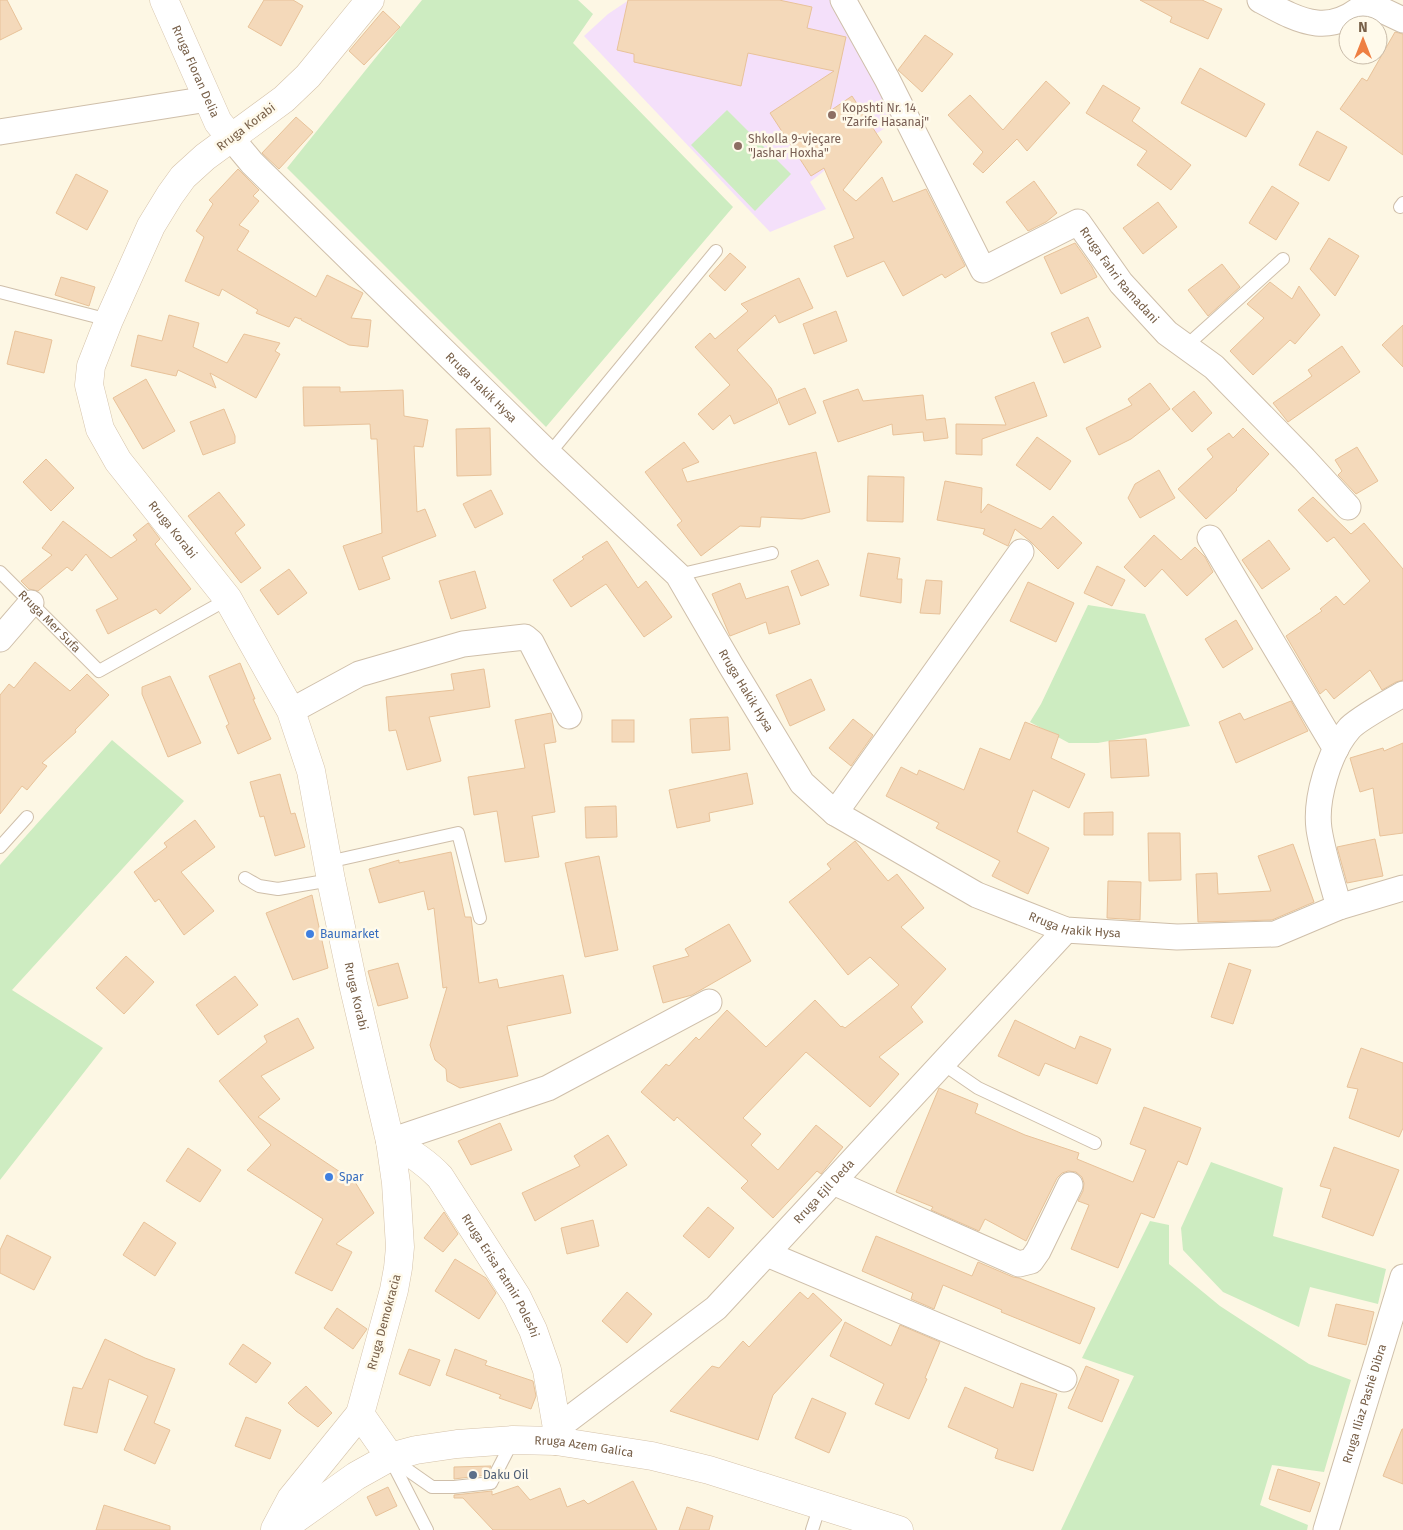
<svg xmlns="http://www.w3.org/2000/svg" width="1403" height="1530" viewBox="0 0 1403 1530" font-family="'Fira Sans',sans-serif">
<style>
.education{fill:#f4e0fa}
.grass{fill:#cdecc1}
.building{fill:#f4d9ba;stroke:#e8c299}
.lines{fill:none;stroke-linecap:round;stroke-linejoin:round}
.lane-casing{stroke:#cfbfaa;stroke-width:14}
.street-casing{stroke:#cfbfaa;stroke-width:27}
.secondary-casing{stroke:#d5c2a9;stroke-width:29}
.lane{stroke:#fff;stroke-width:12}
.street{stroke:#fff;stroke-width:25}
.secondary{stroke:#fff;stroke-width:28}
.education-dot{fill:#8d6e63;stroke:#fffaeb;stroke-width:2}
.shop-dot{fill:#3f7fe0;stroke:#fffaeb;stroke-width:2}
.service-dot{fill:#5c6f8a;stroke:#fffaeb;stroke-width:2}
.labels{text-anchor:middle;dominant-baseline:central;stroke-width:5;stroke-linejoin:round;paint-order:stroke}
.street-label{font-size:12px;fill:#775f48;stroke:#fffaeb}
.education-label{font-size:12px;fill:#785e54;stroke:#fffaeb;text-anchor:start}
.shop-label{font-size:12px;fill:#366cbe;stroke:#fffaeb;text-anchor:start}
.service-label{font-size:12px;fill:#4e5e75;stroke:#fffaeb;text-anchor:start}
</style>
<rect width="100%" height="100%" fill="#fdf7e4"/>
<polygon class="education" points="629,0 830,0 899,119 851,150 810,182 826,209 770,232 584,36 608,14"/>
<g class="grass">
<polygon points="422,0 578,0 593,14 573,43 733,207 546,427 287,168"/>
<polygon points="727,110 791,174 755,211 691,145"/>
<polygon points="1088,605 1145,614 1190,726 1098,743 1069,743 1030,722 1041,704"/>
<polygon points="112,740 184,801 12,990 103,1048 0,1180 0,865"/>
<polygon points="1211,1162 1283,1188 1273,1236 1386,1269 1378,1304 1310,1287 1299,1327 1223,1292 1183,1250 1181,1228"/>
<polygon points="1150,1221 1169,1225 1169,1264 1220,1306 1309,1364 1351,1380 1324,1472 1272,1465 1260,1505 1308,1525 1307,1530 1061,1530 1134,1376 1082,1358"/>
</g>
<g class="building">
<polygon points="0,0 7,0 22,29 0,40"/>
<polygon points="264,0 293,0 303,6 281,46 248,27"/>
<polygon points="628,0 779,0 812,7 807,28 846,37 830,111 852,96 882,142 843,190 856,201 882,177 893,202 926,189 965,266 945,278 942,274 903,296 884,261 847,277 834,246 854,238 824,168 811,176 770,113 834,71 748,53 741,86 634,62 634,54 617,50"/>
<polygon points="1140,0 1202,0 1222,9 1208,39 1170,22 1172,17"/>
<polygon points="383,11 400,27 364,65 349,51"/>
<polygon points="1395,32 1403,34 1403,155 1340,109 1362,78 1367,81"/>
<polygon points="925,35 953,54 922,92 898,70"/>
<polygon points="1200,68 1265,104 1246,137 1181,103"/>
<polygon points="1046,81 1070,103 1027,151 1017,139 983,173 973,164 983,152 948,115 970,95 1003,130"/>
<polygon points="1103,85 1140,108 1132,121 1191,165 1171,190 1137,165 1147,151 1086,113"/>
<polygon points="296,117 313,132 279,169 262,153"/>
<polygon points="1317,131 1347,147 1329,181 1299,165"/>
<polygon points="238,169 259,190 253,196 259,201 239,225 249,231 237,250 316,297 327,275 363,293 351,318 371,320 368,347 349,345 301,320 301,318 300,319 295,317 289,327 256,313 258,310 222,289 219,296 185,281 204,237 196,231 213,204 209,200"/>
<polygon points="76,174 108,191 87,230 56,213"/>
<polygon points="1034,181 1057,213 1046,222 1028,231 1006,202"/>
<polygon points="1272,186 1299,203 1276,240 1249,223"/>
<polygon points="1158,202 1177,227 1143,254 1123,228"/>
<polygon points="1329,238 1359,256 1335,296 1310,269"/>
<polygon points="1075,243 1092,267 1097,277 1061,294 1044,257"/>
<polygon points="730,253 746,267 725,291 709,276"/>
<polygon points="1222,264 1240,287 1208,316 1188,290"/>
<polygon points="61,277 95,287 89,306 55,295"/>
<polygon points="799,278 813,308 779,323 775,315 737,350 771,388 778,403 734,424 730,415 713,430 698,414 730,385 695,347 710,333 715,339 748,311 741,304"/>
<polygon points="1270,282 1292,299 1299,286 1320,315 1295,344 1290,340 1253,375 1230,351 1264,318 1247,304"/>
<polygon points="836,311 847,341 814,354 803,324"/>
<polygon points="169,315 199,323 193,347 227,363 244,334 280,343 275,351 280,354 256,398 210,373 216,388 178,370 176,376 131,366 138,335 162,341"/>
<polygon points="1088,317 1101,347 1064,363 1051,333"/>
<polygon points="1403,325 1403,367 1382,345"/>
<polygon points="15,331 52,340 44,373 7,364"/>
<polygon points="1342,346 1360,372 1288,422 1273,403 1312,376 1308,370"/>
<polygon points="146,379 175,431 143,449 113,398"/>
<polygon points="1034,382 1047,416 982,439 982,455 956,454 956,424 1006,425 995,397"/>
<polygon points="1150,383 1170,409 1131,439 1099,455 1086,428 1132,405 1128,399"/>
<polygon points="303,387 340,387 340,392 403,390 404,416 428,420 423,447 414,446 417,512 425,509 436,536 382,557 390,579 359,590 343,546 382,533 377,439 371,439 370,424 304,426"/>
<polygon points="805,388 816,413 789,425 778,399"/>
<polygon points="858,389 863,401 923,395 926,420 945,418 948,438 924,441 923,432 893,435 892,424 838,442 823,401"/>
<polygon points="1194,391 1212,413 1192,432 1172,409"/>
<polygon points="224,409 235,436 235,443 203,455 190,422"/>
<polygon points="490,428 491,475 457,476 456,429"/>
<polygon points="1243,428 1269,454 1236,489 1237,490 1206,519 1178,489 1213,457 1207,449 1229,433 1233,438"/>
<polygon points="1037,437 1071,461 1050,490 1016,465"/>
<polygon points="684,442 699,462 682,469 687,482 816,452 830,512 802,519 761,517 760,527 740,526 701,556 677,525 682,521 645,472"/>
<polygon points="1357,447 1378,481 1356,494 1338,475 1342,471 1335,460"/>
<polygon points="46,459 74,488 51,511 23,482"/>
<polygon points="1159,470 1175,498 1140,518 1128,498 1135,484"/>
<polygon points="868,476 904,477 903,522 867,521"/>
<polygon points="945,481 982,488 981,513 988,504 1041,529 1053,516 1082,543 1058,569 1030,541 1015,529 1008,546 983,534 985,529 937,520"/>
<polygon points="491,490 503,514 475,528 463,504"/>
<polygon points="219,492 245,525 235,533 261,568 241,583 188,516"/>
<polygon points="1313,497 1351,534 1364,523 1403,569 1403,680 1396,682 1382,690 1370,670 1334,699 1326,689 1320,694 1286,636 1322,611 1320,609 1336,596 1344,605 1370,581 1334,537 1327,542 1298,510"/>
<polygon points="63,521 111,558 137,540 133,535 148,523 160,539 155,544 191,589 160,614 156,609 108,634 96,610 118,599 86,554 72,571 67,567 38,591 29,589 21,581 52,555 42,548"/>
<polygon points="1154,535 1181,560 1195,547 1205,557 1213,572 1187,596 1162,569 1145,587 1124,567"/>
<polygon points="1269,540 1290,569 1262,589 1242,560"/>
<polygon points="607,541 638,588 646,581 672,617 644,637 606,584 571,607 553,580 584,559 582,557"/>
<polygon points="868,553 900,558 897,579 902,579 901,603 860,596"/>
<polygon points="818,560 829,585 801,596 791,571"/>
<polygon points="1097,566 1125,580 1112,606 1084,593"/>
<polygon points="289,569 307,593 278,615 260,590"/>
<polygon points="475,571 486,608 451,619 439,581"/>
<polygon points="926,580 942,581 940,614 920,613"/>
<polygon points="1028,582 1074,603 1056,642 1010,621"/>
<polygon points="740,583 746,599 788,586 800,624 769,634 766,622 730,636 712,594"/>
<polygon points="1236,620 1253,649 1223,668 1205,639"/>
<polygon points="35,662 70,691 87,674 109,695 75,730 76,732 42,763 47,766 27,790 22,786 0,814 0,695 9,684 14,688"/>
<polygon points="240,663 255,699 253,699 271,739 238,754 226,726 229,724 209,676"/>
<polygon points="484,669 490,707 429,717 441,761 407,770 396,730 389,731 386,697 454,690 451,674"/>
<polygon points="170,676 201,743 168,757 142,694 142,687"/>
<polygon points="811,679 825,710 790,726 776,695"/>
<polygon points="1291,701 1308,731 1236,763 1219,722 1240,713 1244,720"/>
<polygon points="551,713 556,742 544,744 555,812 532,816 539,857 505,862 497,811 474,815 468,777 525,768 515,720"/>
<polygon points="728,717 730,750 692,753 690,719"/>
<polygon points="853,719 873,735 851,766 829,748"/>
<rect x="612" y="720" width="22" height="22"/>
<polygon points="1025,722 1059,735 1051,758 1085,774 1069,808 1033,790 1017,832 1049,848 1028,894 992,876 1000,861 936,828 939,823 886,796 901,767 917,775 919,770 964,790 980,748 1010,760"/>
<polygon points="1146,739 1149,776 1111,778 1109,741"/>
<polygon points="1403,743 1403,833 1380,836 1373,788 1360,792 1350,758 1383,748 1384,751"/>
<polygon points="747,773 753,804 709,813 710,821 677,828 669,790"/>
<polygon points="280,774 291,814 295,813 305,847 275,856 264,816 260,817 250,782"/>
<polygon points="616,806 617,837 586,838 585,807"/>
<polygon points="1113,812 1113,835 1084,835 1084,813"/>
<polygon points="195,820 215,847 181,872 214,911 184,935 159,899 155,902 134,872 167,847 164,843"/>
<polygon points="1148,833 1180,833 1181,880 1149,881"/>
<polygon points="1375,839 1383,876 1347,883 1337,847"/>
<polygon points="855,841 888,881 897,874 924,908 901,927 946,969 911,1007 923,1022 879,1057 899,1074 870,1107 806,1052 743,1118 761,1134 751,1145 778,1170 816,1125 843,1147 821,1174 817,1171 773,1218 741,1188 748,1181 677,1117 674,1121 641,1092 666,1064 669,1066 696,1037 699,1040 727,1010 766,1047 815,1000 841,1027 842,1026 845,1028 899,985 870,957 848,975 789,902 831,869 827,864"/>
<polygon points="1293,844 1314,902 1272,920 1198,922 1196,874 1217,873 1218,894 1271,891 1258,856"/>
<polygon points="451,852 465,917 471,917 479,983 497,979 499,988 563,975 571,1013 507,1026 518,1076 460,1088 447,1081 446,1069 435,1060 430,1045 447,987 443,988 434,908 428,910 424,891 379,903 369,869 399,860 399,863"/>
<polygon points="599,856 618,950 585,957 565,863"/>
<polygon points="1108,881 1141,882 1140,920 1107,918"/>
<polygon points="312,895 328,968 293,980 266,913"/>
<polygon points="729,924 751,961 692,995 663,1003 653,966 689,956 685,949"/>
<polygon points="126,956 154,982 124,1014 96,988"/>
<polygon points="398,963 408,998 378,1006 368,971"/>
<polygon points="1229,963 1251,970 1233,1024 1211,1017"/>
<polygon points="235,976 258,1005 218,1035 196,1005"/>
<polygon points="298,1018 314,1048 261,1076 280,1099 258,1117 355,1182 374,1213 336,1244 352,1252 332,1291 295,1273 323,1219 247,1170 271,1145 219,1081 267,1042 264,1036"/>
<polygon points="1015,1020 1075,1049 1080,1036 1111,1049 1097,1084 1045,1063 1039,1076 998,1056"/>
<polygon points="1361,1048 1403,1063 1403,1128 1399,1137 1349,1118 1358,1089 1347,1087"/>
<polygon points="939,1088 978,1104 975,1113 1025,1135 1079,1153 1077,1159 1133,1182 1146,1150 1130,1144 1144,1107 1201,1128 1187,1165 1178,1161 1154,1218 1141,1213 1118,1268 1071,1249 1089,1205 1078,1201 1083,1191 1084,1183 1082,1177 1076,1172 1068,1171 1062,1173 1057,1178 1026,1241 985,1219 979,1231 931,1210 933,1207 896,1192"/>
<polygon points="500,1123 512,1150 471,1165 458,1141"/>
<polygon points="608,1135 627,1165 535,1221 522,1193 580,1166 574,1156"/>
<polygon points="1334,1147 1399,1170 1373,1236 1322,1217 1331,1189 1320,1186"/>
<polygon points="188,1148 221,1170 200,1202 166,1181"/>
<polygon points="708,1207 734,1228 709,1258 683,1236"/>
<polygon points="444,1212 458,1234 443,1252 424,1238"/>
<polygon points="593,1220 599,1246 567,1254 561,1228"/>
<polygon points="144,1222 176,1243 155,1276 123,1255"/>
<polygon points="7,1235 51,1257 34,1290 0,1273 0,1250"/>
<polygon points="876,1236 972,1276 978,1262 1013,1277 1019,1278 1095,1308 1080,1344 1001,1312 1002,1310 943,1285 934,1309 911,1299 913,1293 862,1271"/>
<polygon points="455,1259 486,1278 496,1293 479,1319 435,1291"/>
<polygon points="627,1292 652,1314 627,1343 602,1321"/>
<polygon points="800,1292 808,1299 813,1293 842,1320 773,1395 758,1440 670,1411 712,1366 719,1368 743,1341 749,1347"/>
<polygon points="1336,1304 1374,1312 1366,1345 1328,1336"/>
<polygon points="337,1308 367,1329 353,1349 324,1328"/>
<polygon points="845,1322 891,1346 900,1325 940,1342 925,1378 927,1379 909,1419 875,1404 884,1384 830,1356"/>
<polygon points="105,1339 145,1358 175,1369 154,1423 170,1430 155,1464 124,1450 148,1396 109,1379 97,1433 64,1425 73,1387 82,1389"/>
<polygon points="243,1344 271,1363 256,1383 229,1364"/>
<polygon points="409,1349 440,1360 430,1386 399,1374"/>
<polygon points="455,1349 487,1361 485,1365 533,1381 536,1396 531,1409 499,1398 501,1395 446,1375"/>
<polygon points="1086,1366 1119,1380 1102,1422 1068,1408"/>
<polygon points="1021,1383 1057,1394 1033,1471 995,1458 998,1449 948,1427 965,1387 1013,1408"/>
<polygon points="306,1386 332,1413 318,1427 296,1411 288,1403"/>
<polygon points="812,1398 846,1413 829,1453 795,1438"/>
<polygon points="246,1417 281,1430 270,1459 235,1446"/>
<polygon points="1402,1429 1403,1429 1403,1484 1383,1476"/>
<polygon points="491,1466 486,1475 454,1479 454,1467"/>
<polygon points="1278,1469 1320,1483 1310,1512 1269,1499"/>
<polygon points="633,1481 657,1530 493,1530 463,1498 454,1498 454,1495 492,1491 492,1495 518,1486 530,1500 560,1488 567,1507 584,1500 588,1504"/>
<polygon points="388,1487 397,1506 376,1516 367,1497"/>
<polygon points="104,1505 170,1526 170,1530 96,1530"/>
<polygon points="687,1507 713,1516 709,1530 679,1530"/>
</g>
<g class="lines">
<g class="lane-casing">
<g id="lane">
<polyline points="1400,207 1403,203"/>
<polyline points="0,292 109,320"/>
<polyline points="1185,347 1283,259"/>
<polyline points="549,454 716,251"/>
<path id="s1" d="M0 572 99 671 228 599"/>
<polyline points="678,575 772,553"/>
<polyline points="0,847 27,817"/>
<polyline points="328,862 458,833 480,918"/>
<polyline points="245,878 259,886 278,889 331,880"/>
<polyline points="943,1064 978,1088 1095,1143"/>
<polyline points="392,1459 432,1487 454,1487 491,1483 513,1440"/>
<polyline points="391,1460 427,1530"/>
<polyline points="812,1530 820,1505"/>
</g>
</g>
<g class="street-casing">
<g id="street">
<path id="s2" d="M843 0 887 79 983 270 1078 222 1121 283 1167 333 1214 367 1304 459 1348 507"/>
<path d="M1260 0C1301 22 1331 39 1370 0"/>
<polyline points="1367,3 1403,20"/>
<polyline points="0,132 208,99"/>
<path id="s3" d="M232 139 252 163 549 454 678 575 731 666 802 783 835 813 977 895 1066 930 1177 937 1275 934 1339 907 1403 888"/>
<polyline points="1210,538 1336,749"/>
<polyline points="0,639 31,603"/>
<polyline points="291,711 359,674 463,644 525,637 531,642 569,716"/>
<polyline points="835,813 1021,552"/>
<path d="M1339 907C1332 881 1323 855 1319 829 1315 799 1329 752 1349 729 1356 720 1391 701 1403 694"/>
<polyline points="390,1141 548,1088 709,1002"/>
<polyline points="833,1182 1019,1264 1031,1261 1038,1251 1070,1185"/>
<polyline points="767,1254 1064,1379"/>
<path id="s4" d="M557 1428 716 1308 1066 930"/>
<path id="s5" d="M1326 1530 1403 1277"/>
</g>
</g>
<g class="secondary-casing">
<g id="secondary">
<path id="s6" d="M164 0 218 122 232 139"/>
<path id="s7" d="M370 0 308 76 284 99 205 157 183 177 170 195 151 226 109 320 91 366 89 385 100 429 118 461 228 599 291 711 311 771 331 880 353 984 390 1141 396 1183 400 1247 398 1268 394 1290 360 1414 390 1457"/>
<path id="s8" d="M390 1141C409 1151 425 1161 440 1177L517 1297 533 1330 547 1370 557 1428 556 1441"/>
<polyline points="275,1529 291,1499 360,1414"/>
<path id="s9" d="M280 1530 356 1476 390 1457 416 1450 457 1444 513 1440 556 1441 652 1456 709 1470 899 1530"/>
</g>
</g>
<use href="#lane" class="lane"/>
<use href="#street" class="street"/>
<use href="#secondary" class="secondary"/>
</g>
<g class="education-dot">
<circle cx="832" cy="115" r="5"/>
<circle cx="738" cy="146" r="5"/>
</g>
<g class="shop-dot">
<circle cx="310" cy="934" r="5"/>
<circle cx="329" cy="1177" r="5"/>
</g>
<circle class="service-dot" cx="473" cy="1475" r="5"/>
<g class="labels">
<g class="street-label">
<text stroke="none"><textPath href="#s6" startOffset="78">Rruga Floran Delia</textPath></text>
<text transform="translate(246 127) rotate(-37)">Rruga Korabi</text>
<text stroke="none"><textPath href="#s2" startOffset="478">Rruga Fahri Ramadani</textPath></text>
<text stroke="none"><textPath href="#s3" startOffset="352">Rruga Hakik Hysa</textPath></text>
<text stroke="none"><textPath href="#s7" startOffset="659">Rruga Korabi</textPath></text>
<text stroke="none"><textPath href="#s1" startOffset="70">Rruga Mer Sufa</textPath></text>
<text stroke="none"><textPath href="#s3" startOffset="758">Rruga Hakik Hysa</textPath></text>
<text stroke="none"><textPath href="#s3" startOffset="1178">Rruga Hakik Hysa</textPath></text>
<text stroke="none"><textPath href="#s7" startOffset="1169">Rruga Korabi</textPath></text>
<text stroke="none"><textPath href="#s4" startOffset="358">Rruga Ejll Deda</textPath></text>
<text stroke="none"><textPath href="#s8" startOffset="178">Rruga Erisa Fatmir Poleshi</textPath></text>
<text transform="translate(384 1322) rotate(-75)">Rruga Demokracia</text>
<text stroke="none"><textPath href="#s5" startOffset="132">Rruga Iliaz Pashë Dibra</textPath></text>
<text stroke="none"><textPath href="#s9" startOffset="328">Rruga Azem Galica</textPath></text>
</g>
<g class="education-label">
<text x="842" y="108">Kopshti Nr. 14<tspan x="842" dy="14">"Zarife Hasanaj"</tspan></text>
<text x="748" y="139">Shkolla 9-vjeçare<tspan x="748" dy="14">"Jashar Hoxha"</tspan></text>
</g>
<g class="shop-label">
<text x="320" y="934">Baumarket</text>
<text x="339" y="1177">Spar</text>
</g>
<g class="service-label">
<text x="483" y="1475">Daku Oil</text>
</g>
</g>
<g transform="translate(1363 40)"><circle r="24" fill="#fffaeb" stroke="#c9bcaa"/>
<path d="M0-4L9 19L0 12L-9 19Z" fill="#ee7f42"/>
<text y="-8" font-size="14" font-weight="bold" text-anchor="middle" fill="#775f48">N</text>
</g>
</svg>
